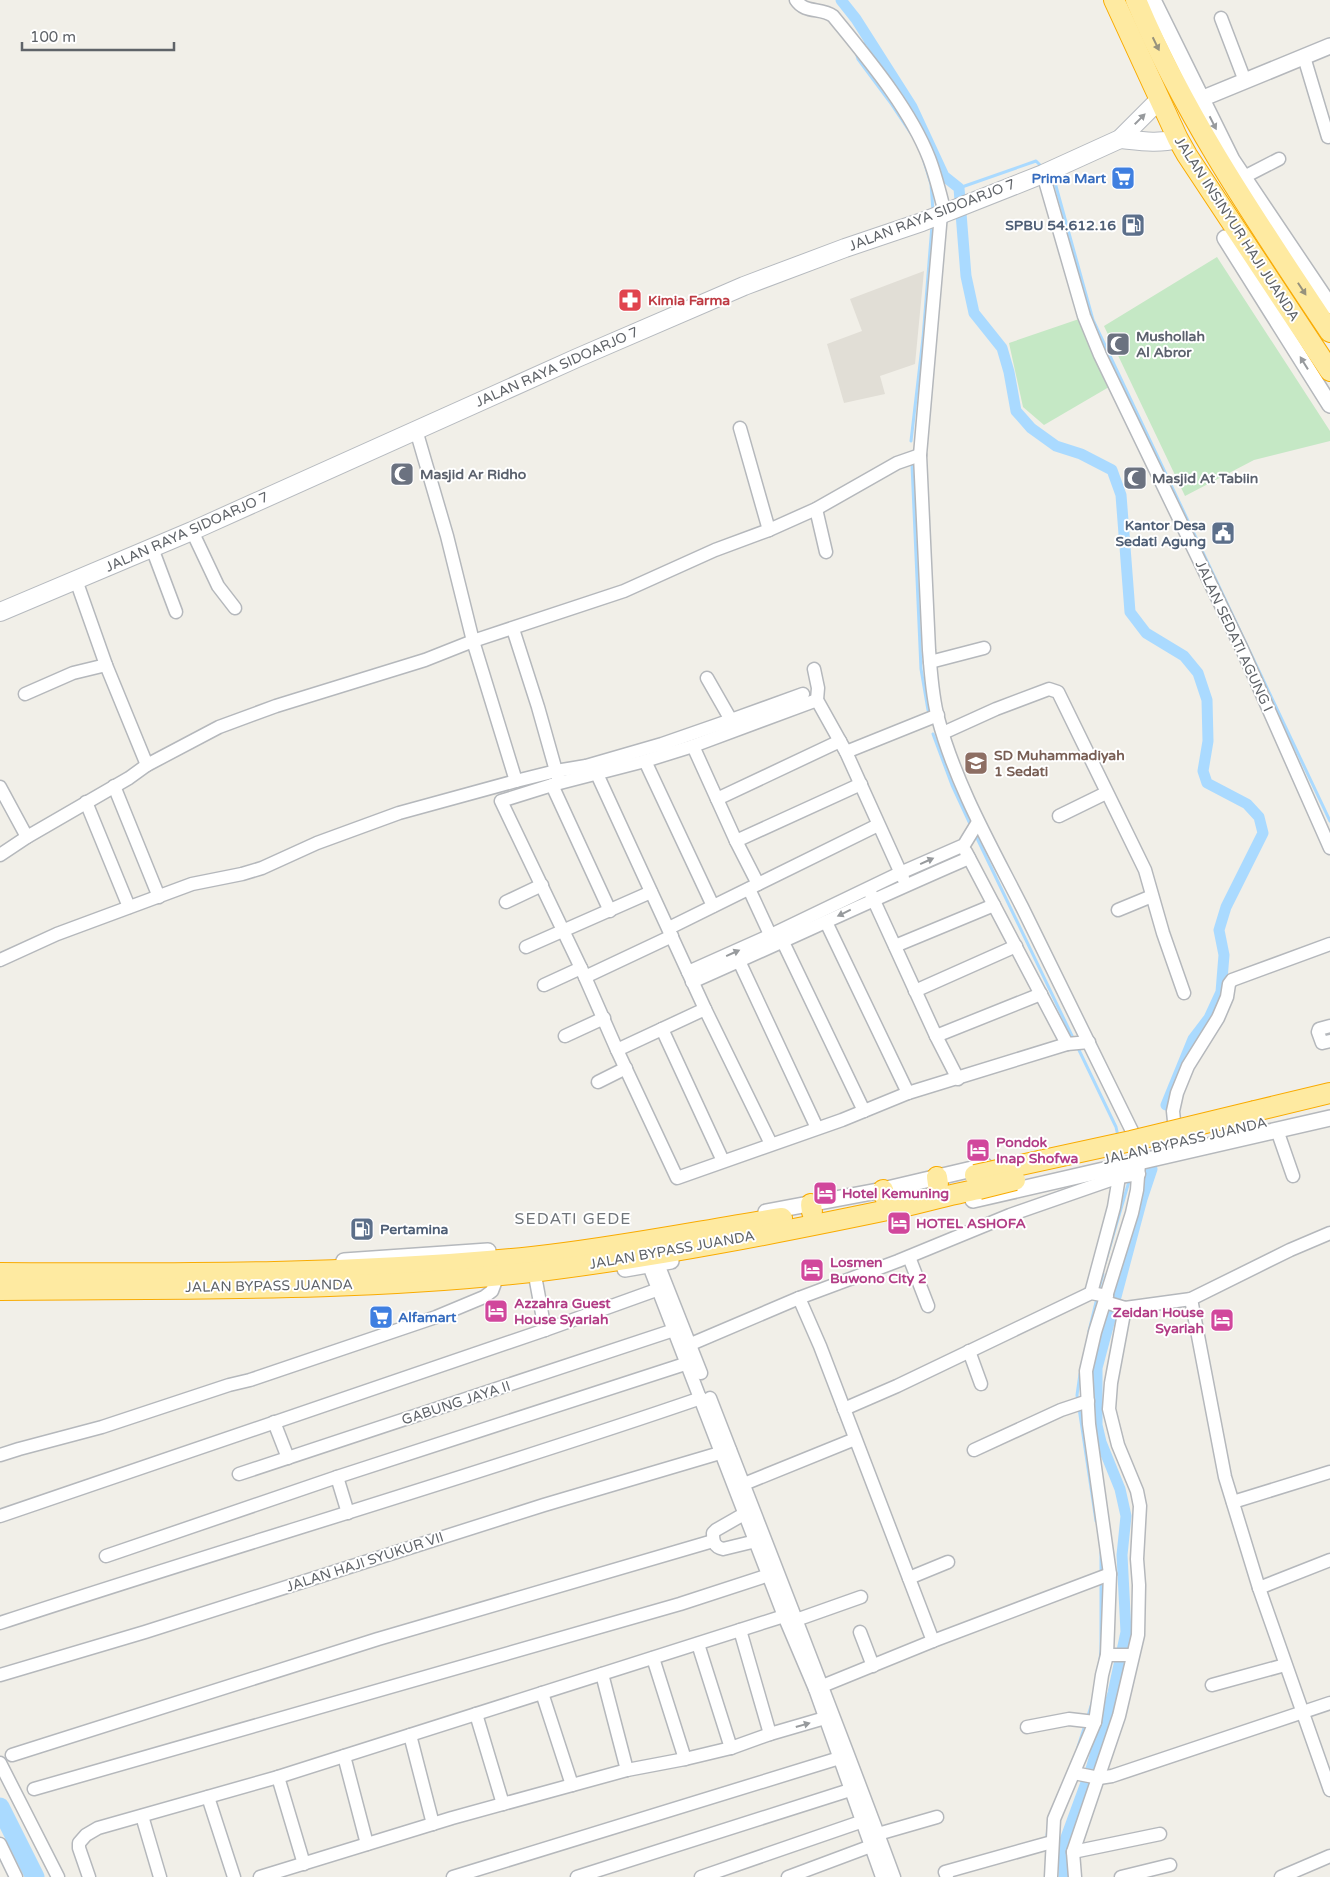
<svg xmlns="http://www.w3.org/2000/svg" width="1330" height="1877" viewBox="0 0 1330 1877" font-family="'Varela Round',sans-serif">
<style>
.education{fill:#e1ded6}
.green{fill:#c5e8c5}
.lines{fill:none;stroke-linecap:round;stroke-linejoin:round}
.stream{stroke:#aadaff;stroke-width:3}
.canal{stroke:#aadaff;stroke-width:11}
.river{stroke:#aadaff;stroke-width:19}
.minor-casing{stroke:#b5b8bc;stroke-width:15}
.tertiary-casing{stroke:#b5b8bc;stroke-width:18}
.secondary-casing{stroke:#b6babf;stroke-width:20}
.trunk-casing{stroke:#f9ab00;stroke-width:22}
.minor{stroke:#fff;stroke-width:12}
.tertiary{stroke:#fff;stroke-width:15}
.secondary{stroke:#fff;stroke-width:18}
.trunk{stroke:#feeaa1;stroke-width:20}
.trunk-bridge-casing{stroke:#f9ab00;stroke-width:22;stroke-linecap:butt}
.trunk-bridge{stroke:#feeaa1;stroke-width:20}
.oneway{fill:#97927c}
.oneway2{fill:#979a9d}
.labels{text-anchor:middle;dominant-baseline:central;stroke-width:4;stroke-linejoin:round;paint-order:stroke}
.shop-label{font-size:14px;font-weight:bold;fill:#366cbe;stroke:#fff;text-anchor:end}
.street-label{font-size:14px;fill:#5f6368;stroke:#fff}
.service-label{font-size:14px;font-weight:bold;fill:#4e5e75;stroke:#fff;text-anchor:end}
.health-label{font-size:14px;font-weight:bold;fill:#be3a42;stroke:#fff;text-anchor:start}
.worship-label{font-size:14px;font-weight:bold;fill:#5b616d;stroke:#fff;text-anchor:start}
.education-label{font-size:14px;font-weight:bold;fill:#785e54;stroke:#fff;text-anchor:start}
.hotel-label{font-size:14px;font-weight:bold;fill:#b23c85;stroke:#fff;text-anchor:start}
.quarter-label{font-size:16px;letter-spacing:1px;fill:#70757a;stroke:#fff}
</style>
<rect width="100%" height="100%" fill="#f1efe8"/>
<polygon class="education" points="924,271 915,364 880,376 885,394 844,403 827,344 862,331 850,299"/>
<g class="green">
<polygon points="1217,257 1330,431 1330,441 1254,460 1185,496 1104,326"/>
<polygon points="1079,319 1109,387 1044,425 1023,407 1009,343"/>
</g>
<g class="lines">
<g class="stream">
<polyline points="862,46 870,40"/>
<polyline points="856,52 858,59 890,102 912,135"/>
<polyline points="924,161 931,184 933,211"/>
<polyline points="1054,179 1093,320 1330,821"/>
<polyline points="959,188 1036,161 1040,165"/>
<polyline points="911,441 923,338 932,225"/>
<polyline points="912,465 921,669 928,710"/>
<polyline points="933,734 952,785 971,826"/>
<polyline points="975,834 1074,1040"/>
<polyline points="1077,1046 1116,1127 1118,1136"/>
<polyline points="1105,1263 1130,1178"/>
<polyline points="1098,1292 1103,1274"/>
<polyline points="1089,1331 1097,1298"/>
<polyline points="1078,1402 1077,1395 1080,1374"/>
<polyline points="1079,1408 1096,1521"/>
<polyline points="1101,1573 1101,1552"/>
<polyline points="1100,1660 1101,1650 1101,1582"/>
<polyline points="1087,1719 1092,1703"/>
<polyline points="1078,1747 1085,1725"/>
<polyline points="1047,1836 1049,1820"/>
</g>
<g class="canal">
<polyline points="841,0 856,19 912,107 944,176 959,188 966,276 974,313 1002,348 1009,372 1016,411 1031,428 1056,446 1081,454 1112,470 1121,495 1130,612 1146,633 1184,656 1198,673 1207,700 1208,741 1203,771 1207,783 1247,804 1259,817 1263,833 1226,907 1219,930 1224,955 1221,992 1209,1018 1193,1039 1166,1105"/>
<polyline points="1064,1877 1064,1843 1091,1769 1113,1693 1126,1632 1122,1555 1126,1516 1120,1489 1101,1442 1097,1425 1097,1368 1142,1199 1152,1169"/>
</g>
<polyline class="river" points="0,1807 35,1877"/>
<g class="minor-casing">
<g id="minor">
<path d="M796 0C805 14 821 7 833 16 867 58 909 107 929 158 936 176 940 194 945 213"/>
<polyline points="1221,18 1245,81"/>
<polyline points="1304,57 1328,137"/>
<polyline points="1043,174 1084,316 1100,355 1241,647 1330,848"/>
<polyline points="1244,177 1279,159"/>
<path d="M941 214 920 455 929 650C931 673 932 696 938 718 956 785 991 846 1022 907 1059 982 1096 1057 1132 1131L1139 1163 1137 1190 1132 1213 1095 1332 1086 1371 1089 1424 1110 1574 1107 1655 1102 1675 1095 1722 1054 1819 1051 1877"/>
<polyline points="740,428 769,530"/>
<polyline points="416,430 447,536 473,641 516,781"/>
<polyline points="816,509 826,552"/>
<polyline points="192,531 218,586 235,608"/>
<polyline points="152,548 176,612"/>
<polyline points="76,580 106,665 147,765"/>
<polyline points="513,629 538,707 558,778"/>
<polyline points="930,662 984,648"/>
<polyline points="814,669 818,688 817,700 846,752 903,878"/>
<polyline points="25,694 73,673 106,665"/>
<polyline points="817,700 693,746 645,761 552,785 501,801 581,968 617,1050 677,1178 842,1120 908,1093 1067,1044 1089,1042"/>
<polyline points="731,720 803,694"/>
<polyline points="943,733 996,709 1049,689 1058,692 1145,870 1163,933 1184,993"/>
<polyline points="693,746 736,841 758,884"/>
<polyline points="846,752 938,715"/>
<polyline points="645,761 713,906"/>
<polyline points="597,774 705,1009 771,1144"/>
<polyline points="552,785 610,911"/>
<polyline points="114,786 159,897"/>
<polyline points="0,787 27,837"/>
<polyline points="717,799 840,741"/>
<polyline points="86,802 129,907"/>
<polyline points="1059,816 1106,793"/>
<polyline points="736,841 861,784"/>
<polyline points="966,852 1067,1044"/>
<polyline points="0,855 27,837 129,778 147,765 219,727 276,706 425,660 473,641 624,591 715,550 769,530 816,509 897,463 920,455"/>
<polyline points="749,889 774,943"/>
<polyline points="870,892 936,1036 958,1079"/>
<polyline points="506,902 542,885"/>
<polyline points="1118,910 1152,896"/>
<polyline points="826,922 908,1093"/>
<polyline points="669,928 878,825"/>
<polyline points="783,942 864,1111"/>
<polyline points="895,946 994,905"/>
<polyline points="526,947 651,892"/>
<polyline points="0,960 57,934 192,884 242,874 262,868 317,843 399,813 516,781 556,771 586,766 662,744 731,720 707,678"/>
<polyline points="739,961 817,1128"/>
<polyline points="688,972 771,935 900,873 964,845 978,822"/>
<polyline points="585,977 672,936"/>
<path d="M692 982C785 941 876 898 969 858"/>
<polyline points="544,985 581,968"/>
<polyline points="915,991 1016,946"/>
<polyline points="1330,1026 1319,1029 1318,1032 1322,1043 1330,1041"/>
<polyline points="662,1029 723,1161"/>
<polyline points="565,1036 604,1018"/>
<polyline points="936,1036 1041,994"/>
<polyline points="617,1050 705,1009"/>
<polyline points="598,1082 626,1068"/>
<polyline points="1174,1121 1173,1111 1177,1093 1188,1066 1218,1018 1227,997 1229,984 1232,980 1330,944"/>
<polyline points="1277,1130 1293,1176"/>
<polyline points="909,1257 928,1306"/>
<polyline points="646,1258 784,1616 815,1689 882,1877"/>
<polyline points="658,1264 701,1373"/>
<polyline points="536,1281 545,1330"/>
<polyline points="1091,1293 1114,1207 1119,1177 1118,1170"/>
<polyline points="799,1298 820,1346 933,1641"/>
<polyline points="1191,1299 1225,1477 1259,1588 1330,1790"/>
<polyline points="1105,1302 1125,1308 1191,1299 1290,1250 1330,1233"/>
<polyline points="684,1347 799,1298 898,1261 1010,1215 1119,1177 1139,1174"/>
<polyline points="969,1351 981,1384"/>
<path d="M710 1398C772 1558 835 1717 894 1877"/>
<polyline points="844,1409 897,1386 1091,1293 1107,1296"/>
<polyline points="274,1422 288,1458"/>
<polyline points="974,1450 1061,1410 1088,1401"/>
<polyline points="0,1455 19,1449 102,1427 229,1385 250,1380 436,1317 484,1297 492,1291 495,1283"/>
<polyline points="239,1474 674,1330"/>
<polyline points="337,1477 348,1513"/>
<polyline points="744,1484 855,1439"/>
<polyline points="1233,1502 1330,1472"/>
<path d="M744 1514 716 1530 713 1533C713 1541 714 1547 723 1549L756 1541"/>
<polyline points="0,1516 545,1330 659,1289"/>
<polyline points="106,1556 337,1477 688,1363"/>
<polyline points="909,1578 948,1562"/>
<polyline points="1259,1588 1330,1560"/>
<polyline points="796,1620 861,1597"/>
<path d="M0 1623C233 1546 469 1478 701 1398"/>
<polyline points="740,1630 770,1734"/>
<polyline points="860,1632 873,1666"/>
<polyline points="698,1644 731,1748"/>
<polyline points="1107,1655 1132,1655"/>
<polyline points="653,1658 685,1759"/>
<polyline points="602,1674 627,1770"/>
<polyline points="0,1675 145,1632 544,1505 730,1450"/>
<polyline points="1212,1685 1285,1665"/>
<polyline points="815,1689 933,1641 1110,1574"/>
<polyline points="542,1693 572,1785"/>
<polyline points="476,1714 503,1804"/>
<polyline points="1027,1727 1069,1719 1095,1722"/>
<polyline points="410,1735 433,1824"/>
<polyline points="12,1755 378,1639 713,1541"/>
<polyline points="344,1756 367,1844"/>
<polyline points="0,1763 58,1877"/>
<polyline points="1074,1773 1099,1778 1112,1776 1330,1703"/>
<polyline points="278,1777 304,1864"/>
<polyline points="34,1789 680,1604 769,1575"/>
<polyline points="208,1797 234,1877"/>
<polyline points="142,1816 160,1877"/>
<polyline points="878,1834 937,1817"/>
<polyline points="0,1844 16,1877"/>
<polyline points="1073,1852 1160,1834"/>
<polyline points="89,1877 79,1848 79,1843 86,1835 98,1828 278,1777 784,1616"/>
<polyline points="260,1877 452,1818 627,1770 685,1759 731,1748 770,1734 825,1718"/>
<polyline points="453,1877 846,1756"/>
<polyline points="577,1877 850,1790"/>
<polyline points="701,1877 869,1819"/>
<polyline points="788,1877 871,1846"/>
<polyline points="947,1877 945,1872 1052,1842"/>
<polyline points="1075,1877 1073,1852 1119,1716 1138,1635 1139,1585 1137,1559 1140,1506 1137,1491 1118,1445 1109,1409 1111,1383 1125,1308"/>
<polyline points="1121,1877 1170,1865"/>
<polyline points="1281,1877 1330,1856"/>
</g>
</g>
<g class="tertiary-casing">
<g id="tertiary">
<polyline points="1153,0 1232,160 1330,306"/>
<polyline points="1201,99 1330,46"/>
<polyline points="1225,238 1330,405"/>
<polyline points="973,1200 1330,1118"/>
<polyline points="766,1212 883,1190 985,1166"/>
<polyline points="344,1261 488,1251"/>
<polyline points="625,1269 671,1261"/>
</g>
</g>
<g class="secondary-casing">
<g id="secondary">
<path d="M1120 139C1140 141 1158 144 1178 139"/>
<polyline points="0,612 192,531 577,358 744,286 845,248 922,222 1043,174 1120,139 1160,99"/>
</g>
</g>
<g class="trunk-casing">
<g id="trunk">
<polyline points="1114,0 1178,139 1187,155 1330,371"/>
<path d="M1136 0C1185 118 1259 225 1330 332"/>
<polyline points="1255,1111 1330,1093"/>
<polyline points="937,1177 938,1184"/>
<polyline points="883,1190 885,1197"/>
<polyline points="811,1204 812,1212"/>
<path d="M0 1273C178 1274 355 1275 532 1257 616 1248 699 1231 782 1218"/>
<path d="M0 1290C180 1288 361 1292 540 1271 662 1256 782 1232 902 1207 928 1201 953 1194 979 1189"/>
</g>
</g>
<use href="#minor" class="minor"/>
<use href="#tertiary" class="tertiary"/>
<use href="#secondary" class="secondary"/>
<use href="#trunk" class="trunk"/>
<g class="trunk-bridge-casing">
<g id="trunk-bridge">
<polyline points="975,1175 1131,1141 1255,1111"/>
<polyline points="979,1189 1015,1180"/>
</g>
</g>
<use href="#trunk-bridge" class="trunk-bridge"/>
</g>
<defs><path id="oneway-solid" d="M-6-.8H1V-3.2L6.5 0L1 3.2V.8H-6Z" transform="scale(1.25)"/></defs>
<g class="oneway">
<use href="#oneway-solid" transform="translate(1156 44) rotate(64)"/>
<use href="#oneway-solid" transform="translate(1302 289) rotate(57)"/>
</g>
<g class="oneway2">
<use href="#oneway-solid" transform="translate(1140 119) rotate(-45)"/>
<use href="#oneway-solid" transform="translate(1213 123) rotate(63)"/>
<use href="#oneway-solid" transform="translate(1304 363) rotate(-122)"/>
<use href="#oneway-solid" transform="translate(927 861) rotate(-24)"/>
<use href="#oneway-solid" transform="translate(844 913) rotate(154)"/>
<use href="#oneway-solid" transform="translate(733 953) rotate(-24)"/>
<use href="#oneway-solid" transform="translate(803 1725) rotate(-16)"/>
</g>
<defs>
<g id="supermarket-square" transform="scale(1.25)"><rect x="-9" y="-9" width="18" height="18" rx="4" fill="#3f7fe0" stroke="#fff"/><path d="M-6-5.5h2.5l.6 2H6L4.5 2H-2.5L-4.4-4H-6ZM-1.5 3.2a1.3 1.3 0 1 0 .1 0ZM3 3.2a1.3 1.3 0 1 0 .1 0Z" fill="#fff"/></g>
<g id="fuel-square" transform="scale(1.25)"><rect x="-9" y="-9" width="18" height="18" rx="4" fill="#5c6f8a" stroke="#fff"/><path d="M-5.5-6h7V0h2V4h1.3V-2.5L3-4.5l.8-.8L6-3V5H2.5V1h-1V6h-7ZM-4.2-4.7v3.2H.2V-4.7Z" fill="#fff"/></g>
<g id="pharmacy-square" transform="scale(1.25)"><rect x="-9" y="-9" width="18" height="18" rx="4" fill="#e0444e" stroke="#fff"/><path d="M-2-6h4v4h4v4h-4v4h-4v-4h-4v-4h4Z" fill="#fff"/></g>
<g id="mosque-square" transform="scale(1.25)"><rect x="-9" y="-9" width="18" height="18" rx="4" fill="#6b7280" stroke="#fff"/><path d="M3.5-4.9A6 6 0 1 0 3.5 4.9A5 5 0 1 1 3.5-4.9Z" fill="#fff"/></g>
<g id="civic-square" transform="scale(1.25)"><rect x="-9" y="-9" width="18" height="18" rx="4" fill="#5c6f8a" stroke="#fff"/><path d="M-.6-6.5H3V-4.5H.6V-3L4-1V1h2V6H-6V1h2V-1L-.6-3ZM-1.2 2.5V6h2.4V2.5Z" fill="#fff"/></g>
<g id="school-square" transform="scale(1.25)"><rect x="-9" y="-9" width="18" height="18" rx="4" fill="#8d6e63" stroke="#fff"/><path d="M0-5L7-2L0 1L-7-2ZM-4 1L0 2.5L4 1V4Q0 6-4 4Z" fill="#fff"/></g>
<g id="hotel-square" transform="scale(1.25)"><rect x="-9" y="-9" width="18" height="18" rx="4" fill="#d1479c" stroke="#fff"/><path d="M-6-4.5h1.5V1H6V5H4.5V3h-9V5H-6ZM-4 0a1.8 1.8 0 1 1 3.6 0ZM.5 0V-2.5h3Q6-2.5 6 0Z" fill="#fff"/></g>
</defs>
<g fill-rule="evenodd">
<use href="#supermarket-square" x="1123" y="178"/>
<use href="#fuel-square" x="1133" y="225"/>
<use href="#pharmacy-square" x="630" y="300"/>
<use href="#mosque-square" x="1118" y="344"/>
<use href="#mosque-square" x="402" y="474"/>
<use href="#mosque-square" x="1135" y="478"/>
<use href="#civic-square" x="1223" y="533"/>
<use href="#school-square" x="976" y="763"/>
<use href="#hotel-square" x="978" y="1150"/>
<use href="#hotel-square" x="825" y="1193"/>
<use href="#hotel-square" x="899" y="1223"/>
<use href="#fuel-square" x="362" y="1229"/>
<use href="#hotel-square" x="812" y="1270"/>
<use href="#hotel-square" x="496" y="1311"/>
<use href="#supermarket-square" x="381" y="1317"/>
<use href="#hotel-square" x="1222" y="1320"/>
</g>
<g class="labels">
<g class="shop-label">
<text x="1106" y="178">Prima Mart</text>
<text x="398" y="1317" text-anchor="start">Alfamart</text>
</g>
<g class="street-label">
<text transform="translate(932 215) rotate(-21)">JALAN RAYA SIDOARJO 7</text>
<text transform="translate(1237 229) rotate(57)">JALAN INSINYUR HAJI JUANDA</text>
<text transform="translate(557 367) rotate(-24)">JALAN RAYA SIDOARJO 7</text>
<text transform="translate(187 532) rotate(-24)">JALAN RAYA SIDOARJO 7</text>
<text transform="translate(1234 636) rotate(65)">JALAN SEDATI AGUNG I</text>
<text transform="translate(1185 1141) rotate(-13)">JALAN BYPASS JUANDA</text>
<text transform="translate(672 1250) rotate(-10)">JALAN BYPASS JUANDA</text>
<text transform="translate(269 1286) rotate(-1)">JALAN BYPASS JUANDA</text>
<text transform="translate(456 1403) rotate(-18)">GABUNG JAYA II</text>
<text transform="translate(365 1562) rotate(-18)">JALAN HAJI SYUKUR VII</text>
</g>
<g class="service-label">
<text x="1116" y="225">SPBU 54.612.16</text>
<text x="1206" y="525">Kantor Desa<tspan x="1206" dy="16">Sedati Agung</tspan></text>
<text x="380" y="1229" text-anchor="start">Pertamina</text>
</g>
<g class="health-label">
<text x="648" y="300">Kimia Farma</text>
</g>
<g class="worship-label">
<text x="1136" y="336">Mushollah<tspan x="1136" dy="16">Al Abror</tspan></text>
<text x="420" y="474">Masjid Ar Ridho</text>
<text x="1152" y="478">Masjid At Tabiin</text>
</g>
<g class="education-label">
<text x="994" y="755">SD Muhammadiyah<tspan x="994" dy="16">1 Sedati</tspan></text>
</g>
<g class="hotel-label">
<text x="996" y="1142">Pondok<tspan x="996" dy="16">Inap Shofwa</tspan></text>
<text x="842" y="1193">Hotel Kemuning</text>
<text x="916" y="1223">HOTEL ASHOFA</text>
<text x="830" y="1262">Losmen<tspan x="830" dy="16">Buwono City 2</tspan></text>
<text x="514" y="1303">Azzahra Guest<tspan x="514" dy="16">House Syariah</tspan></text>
<text x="1204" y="1312" text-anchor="end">Zeidan House<tspan x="1204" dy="16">Syariah</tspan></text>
</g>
<g class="quarter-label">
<text x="573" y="1219">SEDATI GEDE</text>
</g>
</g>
<path d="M22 42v8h152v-8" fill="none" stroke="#5f6368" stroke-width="2.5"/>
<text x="30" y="42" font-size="15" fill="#5f6368" stroke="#ffffff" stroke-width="4" paint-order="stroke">100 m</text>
</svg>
